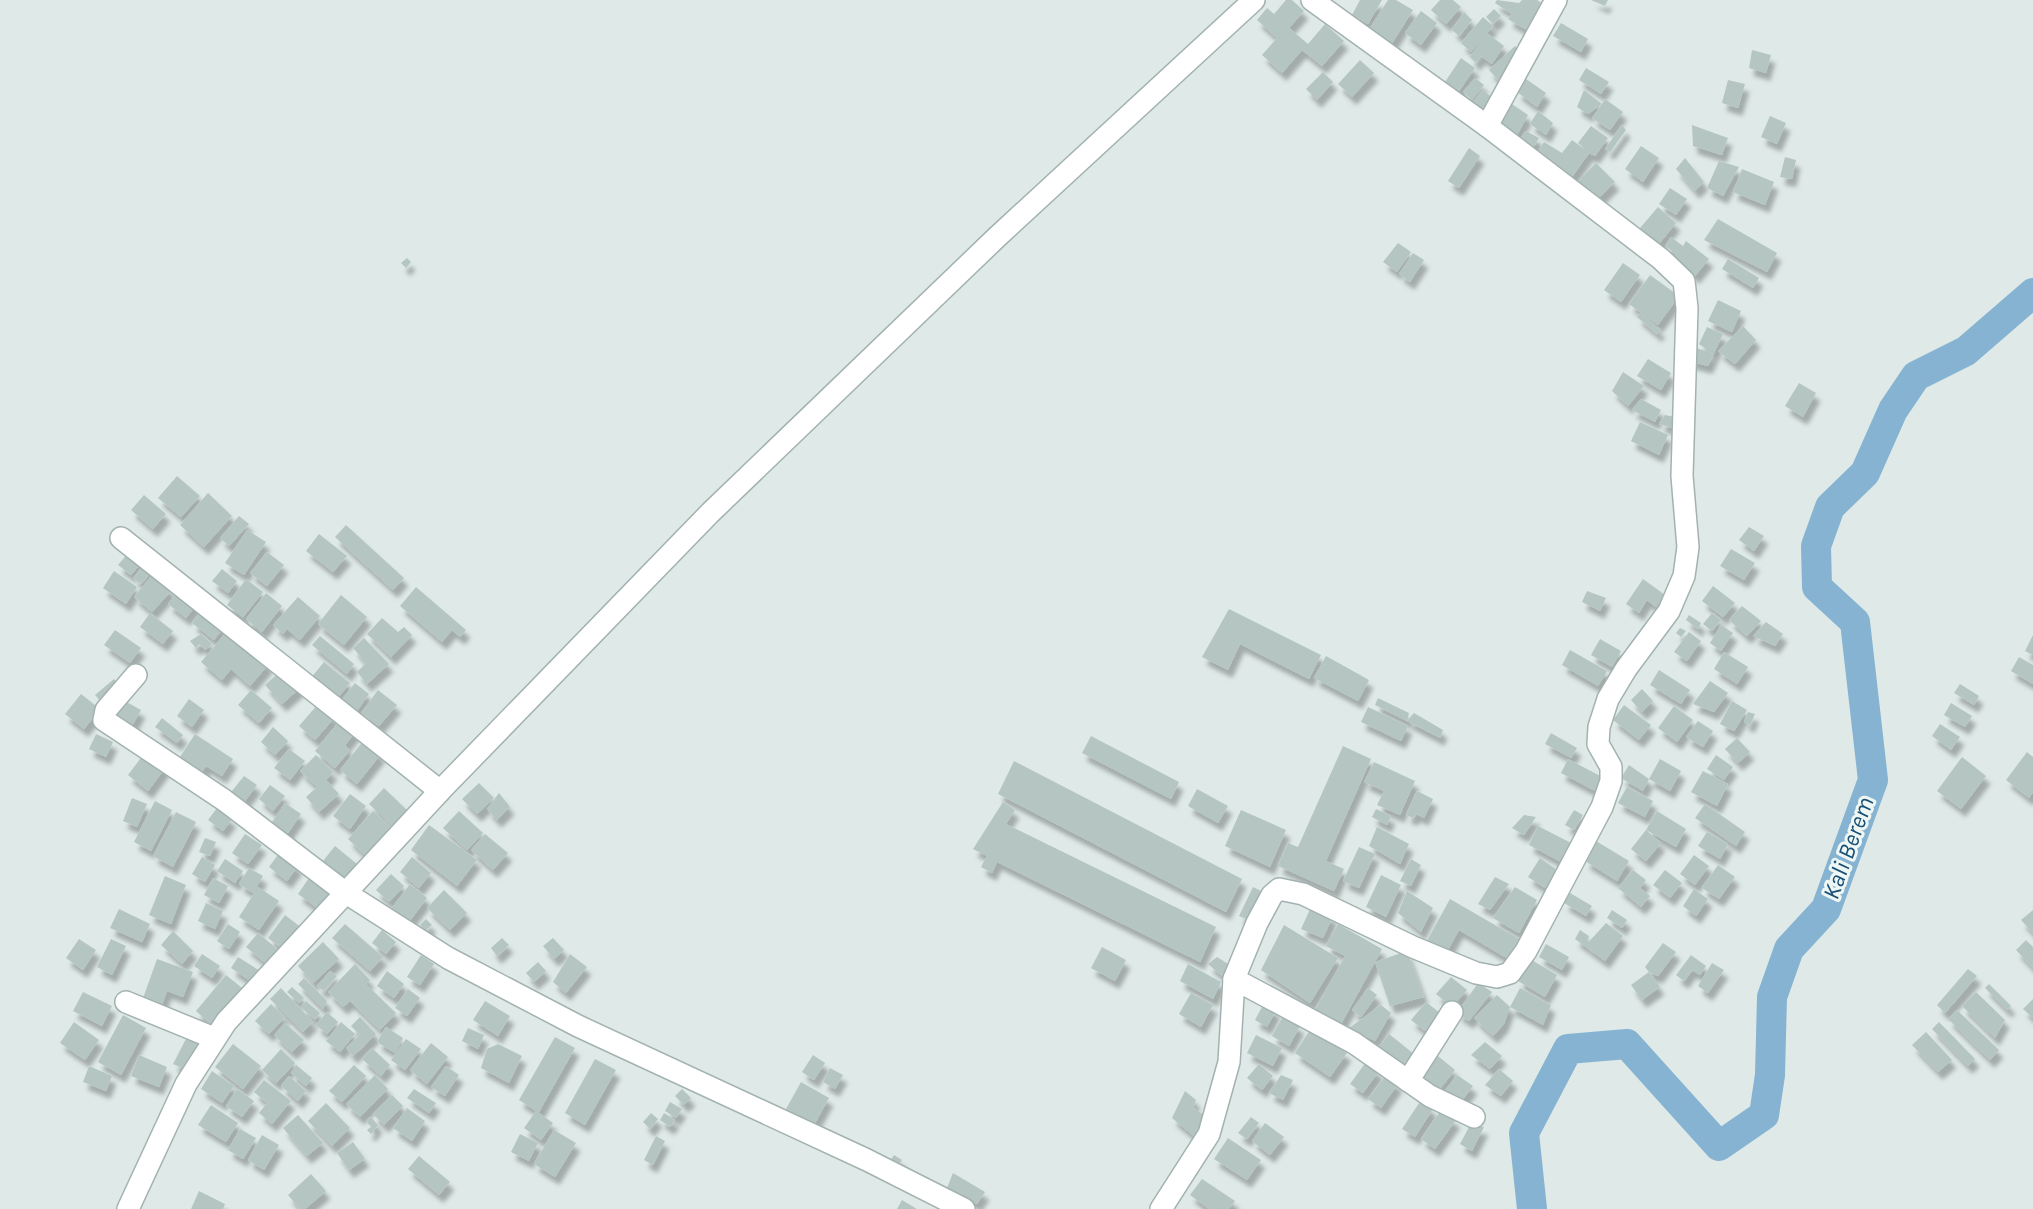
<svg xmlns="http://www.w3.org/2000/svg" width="2033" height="1209" viewBox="0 0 2033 1209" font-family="Karla,sans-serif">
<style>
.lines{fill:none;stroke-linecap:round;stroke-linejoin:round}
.river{stroke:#85b3d1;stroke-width:30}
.building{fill:#b4c5c2;filter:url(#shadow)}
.minor-casing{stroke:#a2b2b0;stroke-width:24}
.minor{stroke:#fff;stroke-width:21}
.labels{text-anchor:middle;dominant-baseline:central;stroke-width:6;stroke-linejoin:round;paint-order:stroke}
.water-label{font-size:24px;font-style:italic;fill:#195077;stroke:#eff7f5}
</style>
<defs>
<filter id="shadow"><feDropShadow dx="4.5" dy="8" stdDeviation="2" flood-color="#0004"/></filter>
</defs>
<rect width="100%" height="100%" fill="#dfeae8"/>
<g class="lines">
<polyline class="river" points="1532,1209 1524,1133 1568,1049 1627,1044 1719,1146 1764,1115 1770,1075 1772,997 1789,949 1826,909 1873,780 1855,622 1817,587 1816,546 1830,507 1865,473 1893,410 1916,376 1966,351 2033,293"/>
</g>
<g class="building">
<polygon points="1286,0 1292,0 1304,11 1289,28 1308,44 1325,24 1344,41 1322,66 1302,50 1282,73 1262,55 1277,38 1257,20 1267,8 1274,14"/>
<polygon points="1360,0 1382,0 1368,24 1352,15"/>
<polygon points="1388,0 1396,0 1413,10 1391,45 1368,31"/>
<polygon points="1440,0 1453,0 1461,7 1446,24 1431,10"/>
<polygon points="1497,0 1519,3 1522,0 1537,0 1546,6 1528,31 1508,19 1512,14 1495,3"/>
<polygon points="1591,0 1608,0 1605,6"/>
<polygon points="1494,9 1501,16 1493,24 1486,17"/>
<polygon points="1421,11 1437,23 1421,45 1405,33"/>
<polygon points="1464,12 1472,20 1459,36 1452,30"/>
<polygon points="1483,17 1493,26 1471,52 1461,43"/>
<polygon points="1561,23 1588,39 1581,52 1553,36"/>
<polygon points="1487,33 1504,46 1492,64 1481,56 1476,63 1470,57"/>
<polygon points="1515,46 1523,53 1501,83 1489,70"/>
<polygon points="1752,50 1771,55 1766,73 1749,68"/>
<polygon points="1461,58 1475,68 1457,94 1443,85"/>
<polygon points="1360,60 1374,73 1352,97 1338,84"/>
<polygon points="1586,68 1609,82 1601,94 1579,80"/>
<polygon points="1323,72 1333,82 1317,100 1306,89"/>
<polygon points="1475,78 1484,85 1472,100 1463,92"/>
<polygon points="1526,79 1546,93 1537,107 1517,92"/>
<polygon points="1728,80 1745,84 1738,108 1722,103"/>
<polygon points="1482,90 1496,100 1485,117 1470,106"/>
<polygon points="1584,90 1602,104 1605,99 1623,112 1610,130 1592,118 1602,104 1588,114 1577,107"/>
<polygon points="1506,100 1528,115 1516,137 1492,121"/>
<polygon points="1538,111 1553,123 1546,135 1530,124"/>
<polygon points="1770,116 1786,123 1777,144 1761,137"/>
<polygon points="1622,125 1626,130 1610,152 1605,149"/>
<polygon points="1692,125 1728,138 1722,155 1693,146"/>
<polygon points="1591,126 1608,138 1595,156 1589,153 1570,180 1535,156 1544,142 1562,153 1572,140 1586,150 1578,143"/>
<polygon points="1526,131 1539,138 1533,148 1518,141"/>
<polygon points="1641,146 1659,158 1643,182 1625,169"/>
<polygon points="1469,148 1480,156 1459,188 1448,181"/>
<polygon points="1785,157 1796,160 1792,179 1780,177"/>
<polygon points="1685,158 1704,182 1695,191 1676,169"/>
<polygon points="1719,161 1739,167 1723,196 1707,188"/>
<polygon points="1596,163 1615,182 1597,200 1578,181"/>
<polygon points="1742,169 1774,182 1765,205 1733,192"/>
<polygon points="1670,188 1687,199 1676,215 1659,204"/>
<polygon points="1658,207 1676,223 1659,244 1640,228"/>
<polygon points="1718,219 1777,253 1767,272 1704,240"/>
<polygon points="1671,237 1683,246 1686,241 1709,259 1695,276 1673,258 1676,254 1665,246"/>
<polygon points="1398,243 1411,252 1397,272 1383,262"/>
<polygon points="1413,253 1424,260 1410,282 1399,274"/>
<polygon points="407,258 411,262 406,268 401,263"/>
<polygon points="1728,259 1759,278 1753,288 1722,269"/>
<polygon points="1623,263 1640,275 1621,302 1604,290"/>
<polygon points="1650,275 1679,296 1658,325 1629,304"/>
<polygon points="1718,300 1741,311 1732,332 1708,321"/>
<polygon points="1640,313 1661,330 1657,334 1637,317"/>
<polygon points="1743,326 1756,340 1735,364 1718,351"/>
<polygon points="1707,327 1723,334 1708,366 1689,361 1693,347 1712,353 1699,344"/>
<polygon points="1648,359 1671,373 1661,390 1637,376"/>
<polygon points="1623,372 1644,386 1628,406 1612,391"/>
<polygon points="1799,383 1816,393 1803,417 1785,406"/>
<polygon points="1641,399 1661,410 1655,422 1632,410"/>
<polygon points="1665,415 1675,417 1673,428 1659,424"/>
<polygon points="1640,422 1668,435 1659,455 1631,441"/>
<polygon points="177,476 200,496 181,517 158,498"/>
<polygon points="208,493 232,516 204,547 180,525"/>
<polygon points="144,495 166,514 153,529 131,510"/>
<polygon points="239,516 249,524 229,546 220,538"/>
<polygon points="346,525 404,578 393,590 335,537"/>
<polygon points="1749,527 1764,536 1754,551 1739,540"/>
<polygon points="247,530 266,542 244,575 225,563"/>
<polygon points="319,534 347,556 333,572 306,551"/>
<polygon points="1731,549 1755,563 1744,580 1720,566"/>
<polygon points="129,552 142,562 131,575 118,565"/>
<polygon points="267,552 284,565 267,586 250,573"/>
<polygon points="145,563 154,569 141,584 133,578"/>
<polygon points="222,569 237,581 228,593 212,581"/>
<polygon points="114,571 137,587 126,604 103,588"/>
<polygon points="153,574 172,590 152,612 134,597"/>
<polygon points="246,579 263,592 243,617 227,605"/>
<polygon points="1643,579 1665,595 1656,607 1647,600 1639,613 1626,604"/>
<polygon points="1713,586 1735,603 1723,617 1702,601"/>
<polygon points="416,587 466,630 460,637 452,630 442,642 400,606"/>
<polygon points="180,588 198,603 186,618 168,604"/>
<polygon points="1587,591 1606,598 1600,611 1582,602"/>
<polygon points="266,593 282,606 262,632 246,619"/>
<polygon points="341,595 367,617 344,645 318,624"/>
<polygon points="298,597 320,616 300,640 287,629 283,634 273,625"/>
<polygon points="1742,606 1761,621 1747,636 1729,620"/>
<polygon points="1229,609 1321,655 1309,679 1240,644 1228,670 1202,657"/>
<polygon points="202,610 224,627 214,640 192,623"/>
<polygon points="150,613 173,631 163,644 140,627"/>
<polygon points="1712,613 1721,620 1712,631 1703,624"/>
<polygon points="1689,615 1701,623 1698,629 1686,620"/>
<polygon points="382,618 398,632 404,627 412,635 391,657 367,634"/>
<polygon points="1766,622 1783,634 1775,646 1753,636"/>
<polygon points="1721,625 1733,633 1721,651 1710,643"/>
<polygon points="1680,628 1686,631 1681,637 1676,633"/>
<polygon points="229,629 269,664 250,686 231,669 222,680 201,662"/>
<polygon points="115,630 141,648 130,663 104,645"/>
<polygon points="1689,632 1701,641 1687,661 1674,652"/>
<polygon points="201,634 212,644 205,650 199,644 196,648 190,641"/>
<polygon points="2033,635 2033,655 2025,651"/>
<polygon points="320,636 354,664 347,674 312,645"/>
<polygon points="364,638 389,664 367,684 357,672 366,663 353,648"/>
<polygon points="1600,639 1621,651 1612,667 1591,655"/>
<polygon points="1570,650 1607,671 1598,686 1562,665"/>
<polygon points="1724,652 1748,667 1737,684 1714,669"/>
<polygon points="1326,656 1369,680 1358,701 1314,678"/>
<polygon points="2019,657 2033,665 2033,684 2011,671"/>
<polygon points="324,662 350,683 336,700 310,679"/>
<polygon points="283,669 300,688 282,704 265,685"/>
<polygon points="1659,670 1690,690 1681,704 1650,685"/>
<polygon points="114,679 121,689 103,704 95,695"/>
<polygon points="1710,681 1728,693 1714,712 1693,704"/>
<polygon points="355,683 369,694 354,715 339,703"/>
<polygon points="1960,684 1979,696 1974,705 1954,693"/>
<polygon points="1642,689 1653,701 1642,712 1631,700"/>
<polygon points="251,690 272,708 259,723 238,705"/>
<polygon points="378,690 397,705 379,726 361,713"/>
<polygon points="81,694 100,709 84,729 65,714"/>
<polygon points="1378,698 1409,713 1407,721 1375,705"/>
<polygon points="189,699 204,710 192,727 177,716"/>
<polygon points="123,700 141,710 129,731 111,720"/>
<polygon points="1732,701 1747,710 1734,731 1720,724"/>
<polygon points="319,703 335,717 315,740 299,726"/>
<polygon points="1951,703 1972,716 1965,727 1944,715"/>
<polygon points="1624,705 1651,725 1639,740 1613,720"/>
<polygon points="1674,706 1693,720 1677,742 1658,728"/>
<polygon points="1368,707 1408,726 1401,741 1361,722"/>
<polygon points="1748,712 1755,714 1750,725 1744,722"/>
<polygon points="1414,713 1443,730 1440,738 1407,721"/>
<polygon points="343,717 358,729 345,745 350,750 335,768 315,751"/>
<polygon points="162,718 183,735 177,743 155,727"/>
<polygon points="1698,721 1713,731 1703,747 1686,737"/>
<polygon points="1940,724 1960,737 1951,750 1932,736"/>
<polygon points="273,727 288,741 275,755 261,742"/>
<polygon points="1551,733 1577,748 1571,758 1545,744"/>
<polygon points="96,734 113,742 106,757 89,749"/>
<polygon points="195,734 233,759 222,776 206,766 200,775 178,760"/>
<polygon points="1091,736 1179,782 1171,799 1082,753"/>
<polygon points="1737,738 1750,752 1738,763 1725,749"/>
<polygon points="364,740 381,754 357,784 340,770"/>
<polygon points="1343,746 1371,759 1326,861 1344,869 1334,891 1278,866 1288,843 1298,847"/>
<polygon points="289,749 305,761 290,780 274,768"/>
<polygon points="146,751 166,767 148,791 128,775"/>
<polygon points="2027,752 2033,757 2033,792 2029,798 2006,780"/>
<polygon points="316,755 333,772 326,780 339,794 319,812 306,797 317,787 300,771"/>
<polygon points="1716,755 1733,767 1724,780 1707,769"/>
<polygon points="1962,757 1986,776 1961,809 1937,791"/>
<polygon points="1568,759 1606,779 1599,793 1561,773"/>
<polygon points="1660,759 1681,771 1670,791 1649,779"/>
<polygon points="1014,761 1242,879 1226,912 998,794"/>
<polygon points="1374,762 1415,781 1400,815 1377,805 1384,791 1364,782"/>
<polygon points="1629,765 1649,779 1643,791 1621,778"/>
<polygon points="1703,771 1728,784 1717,806 1691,792"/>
<polygon points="244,776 257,785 241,806 228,796"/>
<polygon points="479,783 494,798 477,814 462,799"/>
<polygon points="270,785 285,796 273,811 259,799"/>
<polygon points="1627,787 1653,801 1645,817 1618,803"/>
<polygon points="384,788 410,813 395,828 369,804"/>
<polygon points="1197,789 1228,806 1218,823 1188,806"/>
<polygon points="1417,791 1433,799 1424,818 1416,814 1413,818 1406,815"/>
<polygon points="499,793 510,807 497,820 487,809"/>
<polygon points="350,794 366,806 350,829 333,816"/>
<polygon points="132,798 147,804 137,827 123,821"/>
<polygon points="155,801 172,810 151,851 134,842"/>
<polygon points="1003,802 1015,810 1006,824 1216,927 1200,962 997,862 992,873 981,867 987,856 973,849"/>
<polygon points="285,803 301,814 284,839 268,828"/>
<polygon points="1705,804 1745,832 1736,846 1695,818"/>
<polygon points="217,808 232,819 223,831 208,820"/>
<polygon points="1376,809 1391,816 1387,825 1372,817"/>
<polygon points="1241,810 1286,830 1270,867 1225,846"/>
<polygon points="1574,810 1583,815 1574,830 1565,825"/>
<polygon points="373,811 392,828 366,856 348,839"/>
<polygon points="459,811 483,833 467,850 443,828"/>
<polygon points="1657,811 1686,829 1676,847 1646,830"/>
<polygon points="176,812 196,822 173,867 153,856"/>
<polygon points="1524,815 1536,817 1524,835 1512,828"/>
<polygon points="429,825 477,860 457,886 411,850"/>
<polygon points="1538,826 1571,843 1561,862 1529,845"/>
<polygon points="1377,827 1409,844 1400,864 1369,846"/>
<polygon points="1646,830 1661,843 1646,861 1631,849"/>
<polygon points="1707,832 1728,844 1720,859 1698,846"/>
<polygon points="245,834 262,845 248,864 232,853"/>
<polygon points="485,834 508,853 493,870 471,850"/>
<polygon points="205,838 216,842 210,856 199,852"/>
<polygon points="1596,841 1629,861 1617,881 1585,861"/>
<polygon points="335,846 357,864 345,879 323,861"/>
<polygon points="1359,847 1375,854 1359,888 1343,881"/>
<polygon points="280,852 298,866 287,881 269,867"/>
<polygon points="1694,855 1709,866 1695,885 1680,874"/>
<polygon points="202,857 215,865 205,882 192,874"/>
<polygon points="412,857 431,873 419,888 400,872"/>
<polygon points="1540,858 1560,872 1548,890 1528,877"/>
<polygon points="225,859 243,871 235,883 217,871"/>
<polygon points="1411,859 1421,865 1411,886 1400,881"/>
<polygon points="1718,865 1735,877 1719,899 1702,888"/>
<polygon points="249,868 263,876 253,893 239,884"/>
<polygon points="1633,870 1646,880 1640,888 1650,896 1641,907 1618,888"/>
<polygon points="1665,870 1682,883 1670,898 1653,885"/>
<polygon points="391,874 404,886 389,902 376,890"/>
<polygon points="311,875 333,891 320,910 298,894"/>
<polygon points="1381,875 1401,885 1386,917 1366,907"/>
<polygon points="165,876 186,885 171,924 149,915"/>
<polygon points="1495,877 1509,884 1490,910 1478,904"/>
<polygon points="213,878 228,886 219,903 204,895"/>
<polygon points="410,884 427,898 409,922 391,909"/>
<polygon points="258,887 279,901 259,930 239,917"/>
<polygon points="1253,887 1265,893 1251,921 1239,916"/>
<polygon points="1515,887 1537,900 1519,933 1493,918"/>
<polygon points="1694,889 1708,899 1696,916 1683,906"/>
<polygon points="444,890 467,913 450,930 427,908"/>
<polygon points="1407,891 1433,908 1421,932 1398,913"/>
<polygon points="1570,893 1592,906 1586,916 1564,903"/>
<polygon points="1450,899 1521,940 1510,960 1459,930 1444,957 1424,946"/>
<polygon points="206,903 223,911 215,929 198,921"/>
<polygon points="1311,907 1333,916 1323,938 1301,929"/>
<polygon points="119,909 150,924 142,942 110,928"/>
<polygon points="1612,910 1627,920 1622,928 1607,918"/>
<polygon points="2033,910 2033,933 2021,920"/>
<polygon points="285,915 303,929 287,952 268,938"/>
<polygon points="426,919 432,925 425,931 420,925"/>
<polygon points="1606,923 1623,936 1605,961 1575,939 1580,930 1589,936 1586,945"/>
<polygon points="228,924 240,932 229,949 217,941"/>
<polygon points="345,924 383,957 370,971 332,938"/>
<polygon points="1338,924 1382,949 1375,962 1407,951 1424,997 1390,1006 1375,962 1340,1026 1314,1012 1345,956 1326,946"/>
<polygon points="1284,925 1338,958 1310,1003 1261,970"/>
<polygon points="382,930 396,942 386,954 372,943"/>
<polygon points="173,931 193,951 182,964 161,945"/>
<polygon points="258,933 281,952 270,967 246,947"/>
<polygon points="502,938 509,945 497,956 491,948"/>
<polygon points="553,938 564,950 554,959 543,946"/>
<polygon points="79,939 96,950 83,970 66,958"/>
<polygon points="111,939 126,946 112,975 97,967"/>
<polygon points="2026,940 2033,947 2033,968 2016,950"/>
<polygon points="323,942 339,959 313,983 298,966"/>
<polygon points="1663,943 1676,952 1658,976 1649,972 1660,987 1642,1000 1631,985 1649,972 1645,967"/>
<polygon points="1546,944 1569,957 1562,970 1539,957"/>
<polygon points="1102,947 1126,960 1115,981 1091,968"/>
<polygon points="202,954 220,966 212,978 194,966"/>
<polygon points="570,954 587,967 566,993 553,982"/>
<polygon points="421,955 434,964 420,985 407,977"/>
<polygon points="1691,955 1706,966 1700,975 1692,970 1684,981 1676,975"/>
<polygon points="238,957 260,971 252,982 231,968"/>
<polygon points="1217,957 1233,967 1228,981 1208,964"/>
<polygon points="157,959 193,972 183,997 167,991 161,1008 142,1001"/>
<polygon points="1530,959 1557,975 1545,997 1518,981"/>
<polygon points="538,962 546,971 534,982 526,973"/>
<polygon points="1712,963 1724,970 1708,993 1698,986"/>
<polygon points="355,964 370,980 366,984 396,1013 380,1030 350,1001 343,1007 328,992"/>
<polygon points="1188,964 1221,982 1213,999 1180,981"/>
<polygon points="1968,969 1977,976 1945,1013 1937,1005"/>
<polygon points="330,971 337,976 324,991 317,986"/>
<polygon points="387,971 404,984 394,998 377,986"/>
<polygon points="226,975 247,992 215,1028 196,1011"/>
<polygon points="1451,977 1467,990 1452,1007 1436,994"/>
<polygon points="304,978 327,1001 323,1009 298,984"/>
<polygon points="1478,983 1492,992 1469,1021 1457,1013"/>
<polygon points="1989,984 2011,1006 2007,1010 1985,988"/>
<polygon points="292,987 304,998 299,1003 287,992"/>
<polygon points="281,988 313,1022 303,1032 270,999"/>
<polygon points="1368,988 1377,995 1361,1017 1352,1010"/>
<polygon points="1520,988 1551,1005 1543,1025 1510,1007 1504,1024 1493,1036 1474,1018 1497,995 1510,1007"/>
<polygon points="408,989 420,998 407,1016 395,1008"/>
<polygon points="83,992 112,1006 102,1026 73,1011"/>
<polygon points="1976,992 2005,1020 1995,1038 1962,1006"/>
<polygon points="1191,993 1213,1005 1201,1027 1179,1014"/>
<polygon points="2033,999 2033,1018 2023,1009"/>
<polygon points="306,1001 320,1013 315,1020 301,1007"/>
<polygon points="485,1001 510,1016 498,1036 473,1020"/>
<polygon points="1426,1002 1440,1013 1425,1031 1411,1020"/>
<polygon points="1264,1003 1276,1010 1267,1027 1255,1020"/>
<polygon points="271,1004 285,1017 269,1034 255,1021"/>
<polygon points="1381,1005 1391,1013 1375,1041 1349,1028"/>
<polygon points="1957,1010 1999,1050 1990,1060 1948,1019"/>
<polygon points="327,1012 338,1022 327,1034 316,1025"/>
<polygon points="123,1015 146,1028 121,1075 98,1062"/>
<polygon points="1283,1016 1300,1026 1289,1046 1272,1036"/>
<polygon points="360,1017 376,1034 353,1056 346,1048 360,1035 351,1026"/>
<polygon points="74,1022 99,1040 85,1060 60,1043"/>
<polygon points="341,1022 355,1034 340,1052 326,1041"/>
<polygon points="1939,1022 1975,1059 1968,1066 1932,1029"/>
<polygon points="285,1023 304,1040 292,1052 274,1035"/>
<polygon points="386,1027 403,1038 395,1053 377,1042"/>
<polygon points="468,1028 484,1035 478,1049 462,1041"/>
<polygon points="1310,1030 1347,1053 1330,1077 1295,1053"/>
<polygon points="1926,1032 1952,1060 1938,1072 1912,1045"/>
<polygon points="1389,1034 1414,1054 1402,1068 1378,1048"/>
<polygon points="188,1035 203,1042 189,1071 173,1064"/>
<polygon points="1256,1035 1282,1048 1273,1066 1247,1053"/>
<polygon points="555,1037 575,1048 539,1112 536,1111 519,1100"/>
<polygon points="406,1039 421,1049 405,1070 391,1060"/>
<polygon points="1485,1042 1502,1056 1490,1069 1471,1055"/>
<polygon points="431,1043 448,1057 427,1084 410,1070"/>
<polygon points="233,1044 261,1066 243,1089 215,1067"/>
<polygon points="498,1044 522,1056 509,1083 481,1068 487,1049"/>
<polygon points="372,1048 390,1065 381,1076 362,1059"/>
<polygon points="281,1049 295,1063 276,1083 262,1070"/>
<polygon points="139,1055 167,1067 159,1087 131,1076"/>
<polygon points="813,1055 825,1063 814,1080 802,1072"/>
<polygon points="1438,1056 1455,1070 1436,1094 1419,1080"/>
<polygon points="595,1059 616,1070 585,1125 565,1113"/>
<polygon points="1366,1062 1379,1071 1363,1093 1350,1084"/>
<polygon points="1259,1064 1273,1076 1262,1090 1247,1078"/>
<polygon points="296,1065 312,1078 306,1086 291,1073"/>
<polygon points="354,1065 366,1076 342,1102 329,1091"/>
<polygon points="89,1066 112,1076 106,1091 83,1082"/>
<polygon points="446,1066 459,1075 445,1096 431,1087"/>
<polygon points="830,1068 843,1075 835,1089 823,1082"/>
<polygon points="1499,1069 1513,1081 1501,1096 1485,1085"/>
<polygon points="212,1071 234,1086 222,1103 201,1089"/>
<polygon points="375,1075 388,1089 360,1117 346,1104"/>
<polygon points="1281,1075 1293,1080 1283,1100 1269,1093"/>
<polygon points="1386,1075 1398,1084 1381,1108 1368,1099"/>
<polygon points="1457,1075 1473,1086 1460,1103 1443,1093"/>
<polygon points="289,1076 306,1091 298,1101 281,1086"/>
<polygon points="264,1080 291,1101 272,1124 259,1113 267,1103 254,1092"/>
<polygon points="801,1082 829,1098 814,1125 786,1109"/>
<polygon points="237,1089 254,1101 242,1117 226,1106"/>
<polygon points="414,1089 436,1103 429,1113 407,1098"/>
<polygon points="682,1089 691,1098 684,1105 675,1096"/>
<polygon points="1185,1091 1196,1100 1193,1107 1205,1116 1194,1136 1172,1118"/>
<polygon points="392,1095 403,1106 384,1125 373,1114"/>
<polygon points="1421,1100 1433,1109 1415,1137 1402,1129"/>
<polygon points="670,1102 682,1109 676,1118 665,1111"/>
<polygon points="326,1103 350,1128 332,1146 308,1121"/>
<polygon points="211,1105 238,1123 226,1142 198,1125"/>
<polygon points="407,1108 425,1121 412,1141 393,1128"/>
<polygon points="1441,1110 1456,1120 1435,1149 1421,1139"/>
<polygon points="536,1111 553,1123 541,1140 524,1128"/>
<polygon points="651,1113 658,1119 650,1129 643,1122"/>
<polygon points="664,1113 675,1120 670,1127 660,1120"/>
<polygon points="298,1115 323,1143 307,1156 283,1128"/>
<polygon points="371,1117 378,1125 371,1134 367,1130 371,1127 366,1121"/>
<polygon points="1251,1117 1259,1123 1247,1139 1238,1133"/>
<polygon points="1265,1123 1284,1137 1270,1155 1252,1141"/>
<polygon points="1470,1125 1484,1127 1472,1151 1460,1144"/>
<polygon points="240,1129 256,1138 243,1159 228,1150"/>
<polygon points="554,1130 576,1143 555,1177 534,1164"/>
<polygon points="520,1134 538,1143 529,1161 511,1152"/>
<polygon points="262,1135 279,1145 264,1170 248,1160"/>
<polygon points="656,1136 665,1141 653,1165 644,1160"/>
<polygon points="1228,1138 1261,1160 1247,1180 1214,1159"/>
<polygon points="353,1142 365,1159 349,1170 337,1153"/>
<polygon points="894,1155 902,1160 898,1166 890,1161"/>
<polygon points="419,1156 450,1182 439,1195 408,1169"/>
<polygon points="953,1173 985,1192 977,1204 947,1188"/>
<polygon points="311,1174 326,1191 305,1209 300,1209 288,1195"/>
<polygon points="1202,1179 1235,1201 1229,1209 1209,1209 1190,1195"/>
<polygon points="199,1191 225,1204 223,1209 191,1209"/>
<polygon points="902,1200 917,1209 897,1209"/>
</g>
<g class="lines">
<g class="minor-casing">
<g id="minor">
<polyline points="1487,126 1556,0"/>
<polyline points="121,538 440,791"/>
<polyline points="136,675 106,710 104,720 224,800 346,893 448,958 578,1026 867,1160 964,1209"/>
<polyline points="1234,979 1354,1043 1430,1096 1474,1117"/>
<polyline points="126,1002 214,1038"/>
<polyline points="1408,1081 1452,1012"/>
<polyline points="128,1209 186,1084 226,1022 440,791 711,512 997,237 1254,0"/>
<polyline points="1161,1209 1209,1134 1229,1062 1234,979 1257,923 1272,895 1279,889 1303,894 1413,947 1476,973 1497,977 1510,973 1526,951 1602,807 1611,781 1611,767 1598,744 1599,727 1608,699 1626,669 1669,611 1684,576 1688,547 1682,476 1687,308 1684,281 1661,259 1487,126 1312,0"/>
</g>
</g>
<use href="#minor" class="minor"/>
</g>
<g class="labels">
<g class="water-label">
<text transform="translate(1848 848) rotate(-70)">Kali Berem</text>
</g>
</g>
</svg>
